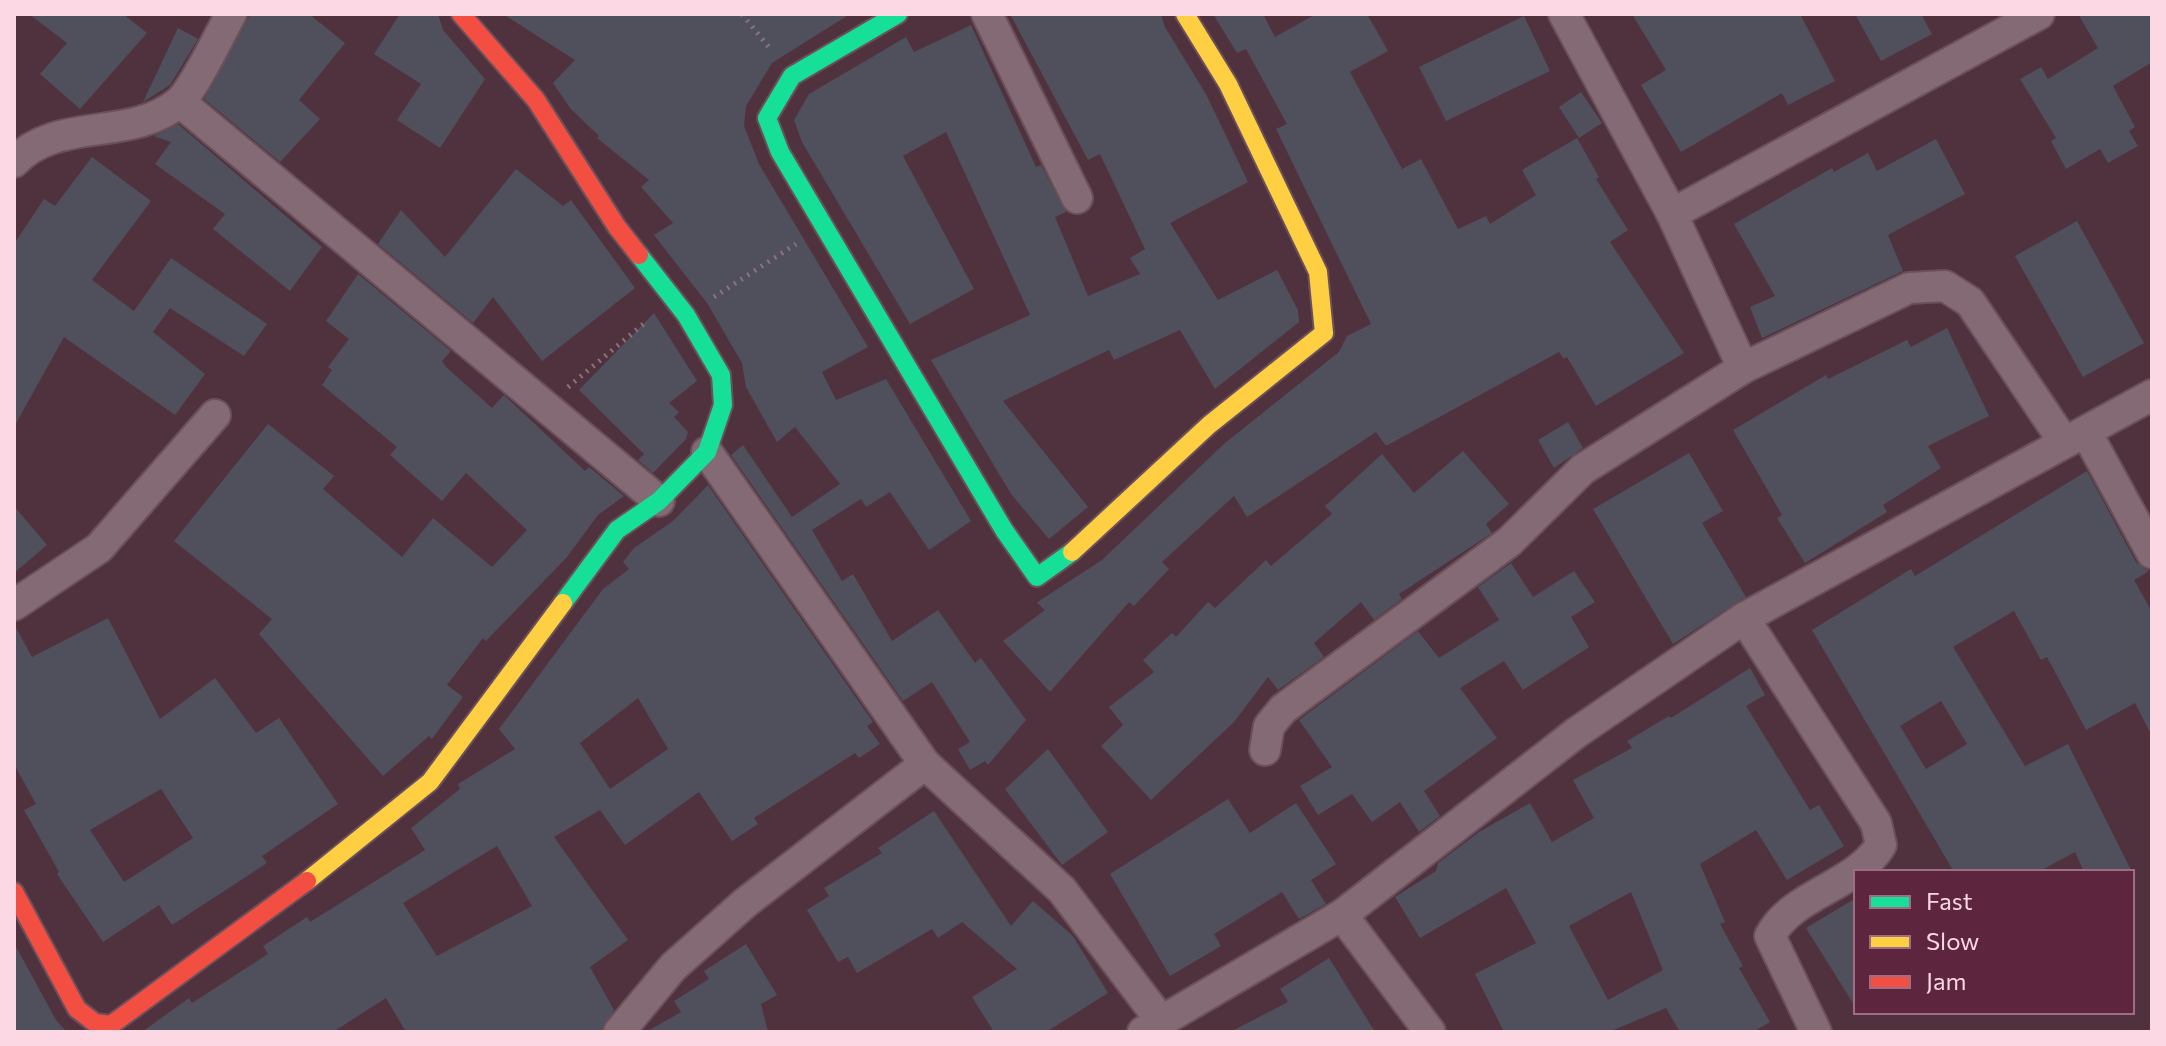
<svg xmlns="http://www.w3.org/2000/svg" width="2166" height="1046" viewBox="0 0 2166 1046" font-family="Commissioner,sans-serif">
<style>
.building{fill:#504f5c;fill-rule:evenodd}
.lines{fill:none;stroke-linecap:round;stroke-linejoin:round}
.street-casing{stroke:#6b505c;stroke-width:34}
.fast-casing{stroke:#6b505c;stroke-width:22}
.slow-casing{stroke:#6b505c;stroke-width:22}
.jam-casing{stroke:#6b505c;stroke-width:22}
.path{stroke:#8a737d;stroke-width:5;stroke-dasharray:2 6;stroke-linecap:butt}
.street{stroke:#836a75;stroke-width:30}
.fast{stroke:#16e098;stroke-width:18}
.slow{stroke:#ffcf43;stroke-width:18}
.jam{stroke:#f24e42;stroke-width:18}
</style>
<rect width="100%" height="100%" fill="#50323f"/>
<g class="building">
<polygon points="29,14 123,14 147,33 80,109 40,74 67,43"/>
<polygon points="250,14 309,14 345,43 299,100 320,119 280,162 204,99"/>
<polygon points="400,14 438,14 443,30 485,79 440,148 397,120 421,84 374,54"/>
<polygon points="503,14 850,14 772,63 746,106 744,126 759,164 868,347 822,372 836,400 886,379 971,521 929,550 890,492 866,507 861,499 812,530 842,581 853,574 892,641 938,610 975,663 981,658 1026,720 988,765 985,761 970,770 958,749 970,742 932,682 903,701 731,455 743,445 792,517 840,484 795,427 777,442 746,387 742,363 707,303 654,235 673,223 641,187 649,180 597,138 599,136 570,108 553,83 575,60"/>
<polygon points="1010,14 1161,14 1165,27 1207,96 1248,182 1170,223 1218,300 1277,270 1298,310 1299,322 1215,389 1180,330 1114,360 1109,350 1003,401 1088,507 1049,539 1011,494 931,360 1030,315 946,132 903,156 974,289 910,324 802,142 794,120 809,94 906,37 914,52 971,25 1036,167 1041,165 1066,212 1055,217 1088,296 1140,274 1130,258 1145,249 1100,154 1088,160"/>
<polygon points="1213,14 1263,14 1275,37 1316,14 1367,14 1388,51 1350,72 1402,169 1421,159 1458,229 1486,216 1490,224 1536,195 1522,170 1577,138 1599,177 1596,179 1628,230 1610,242 1684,353 1596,406 1567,357 1564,359 1559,352 1386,446 1376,432 1247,517 1234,496 1162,562 1169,569 1134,606 1129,602 1050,692 1003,641 1045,610 1037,603 1039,601 1102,560 1225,443 1339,352 1347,336 1371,324 1276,129 1287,124 1246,49 1237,53"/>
<polygon points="1632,14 1800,14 1835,81 1788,105 1782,93 1681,152 1641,85 1666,70"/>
<polygon points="1855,14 1921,14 1932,34 1881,61"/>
<polygon points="2078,14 2152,14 2152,62 2113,86 2135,127 2129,131 2138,146 2108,163 2100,149 2066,169 2051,141 2056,138 2020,79 2041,67 2048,79 2098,48"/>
<polygon points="1524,16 1550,71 1446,121 1419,67"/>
<polygon points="178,28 198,39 170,85 143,102"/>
<polygon points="1581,92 1602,123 1579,138 1559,107"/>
<polygon points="178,124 322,247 290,291 213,229 225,214 155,164 171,142 154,136"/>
<polygon points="1936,139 1965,194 1888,235 1903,271 1762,338 1750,307 1775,296 1734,224 1832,168 1834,172 1868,153 1877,171"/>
<polygon points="92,157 151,201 92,280 134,311 171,258 267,324 244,356 170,308 153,332 205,374 175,415 64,337 14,427 14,244 44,199 55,206"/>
<polygon points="516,169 563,206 571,200 635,288 542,361 493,297 473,323 378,244 401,210 445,257"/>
<polygon points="2077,221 2144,343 2083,377 2015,256"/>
<polygon points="358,274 451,351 442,361 446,367 492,408 504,395 585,471 589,467 624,496 598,515 567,557 486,641 483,638 447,685 463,697 432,739 429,736 383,776 259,634 272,619 174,541 268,424 334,476 323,489 402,557 433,518 492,567 527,530 466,473 442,501 390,455 397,447 322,385 332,370 328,367 349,339 326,321"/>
<polygon points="654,313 697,381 669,403 679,412 674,417 688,432 686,439 653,473 638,460 644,454 579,390"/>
<polygon points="1947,328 1989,416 1928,446 1941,468 1883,505 1887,512 1805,563 1777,518 1782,515 1733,430 1826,375 1828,379 1907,340 1911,347"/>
<polygon points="1568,422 1583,448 1554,468 1538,440"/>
<polygon points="1463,451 1509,504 1486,524 1492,533 1399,594 1402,599 1374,620 1361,602 1314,643 1324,657 1278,690 1268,677 1234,722 1151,800 1101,746 1123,725 1109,707 1154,672 1143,660 1172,633 1176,637 1208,602 1215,608 1266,560 1271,566 1332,514 1325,506 1382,454 1414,493"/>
<polygon points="1689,453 1723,511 1702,523 1746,597 1673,644 1593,509"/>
<path d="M2087 471 2136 562 2149 571 2134 580 2152 612V736L2135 703 2086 730 2047 657 2041 660 2014 611 1953 647 2025 766 2068 744 2132 872H2084L2075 852 2038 872H1954L1812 630 1911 569 1915 576ZM1941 701 1967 744 1926 769 1900 726Z"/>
<path d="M708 485 873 722 867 726 880 744 859 758 855 753 807 784 754 818 758 824 732 841 699 792 625 845 600 810 554 837 628 940 590 967 614 1010 601 1032H406L386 998 333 1032H142L189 998 192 1003 268 954 263 946 307 917 310 922 425 850 411 828 460 789 458 784 515 749 499 729 603 589 629 569 623 562 634 548 673 521ZM638 698 668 749 610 789 580 743ZM497 846 532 906 437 956 403 903Z"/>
<polygon points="14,506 47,545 14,573"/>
<polygon points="1511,563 1533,597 1574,571 1595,602 1571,617 1589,647 1523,690 1504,661 1460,688 1497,738 1424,791 1440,816 1419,832 1400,802 1372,822 1352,794 1318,815 1300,786 1332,767 1299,720 1418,631 1439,658 1499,620 1478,587"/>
<path d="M108 618 160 719 215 678 256 733 279 718 338 804 262 856 267 863 172 925 159 905 103 942 57 874 59 872 24 810 36 804 14 764V624L32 657ZM161 789 193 838 124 882 90 830Z"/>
<path d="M1750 668 1765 695 1746 706 1810 810 1819 805 1844 846 1787 880 1756 830 1700 864 1725 922 1720 924 1743 966 1739 968 1770 1022 1753 1032H1680L1666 1008 1609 1032H1504L1475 974 1536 943 1506 888 1420 938 1395 897 1436 871 1438 863 1479 832 1530 803 1552 842 1594 818 1573 780 1632 748 1627 741 1669 716 1671 718ZM1631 892 1663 970 1608 1000 1569 926Z"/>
<polygon points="1048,749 1108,832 1062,865 1005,789"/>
<polygon points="1228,799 1250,833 1296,803 1336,864 1311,880 1326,904 1299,919 1282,892 1214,934 1221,946 1170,976 1110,874"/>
<polygon points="934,811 1011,926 1033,901 1073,936 1108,993 1046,1032 994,1032 972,997 1017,969 962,922 938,938 932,929 857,973 848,957 838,962 807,910 829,896 824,888 882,853 878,848"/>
<polygon points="1856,898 1856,1008 1806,928"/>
<polygon points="14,943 56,1020 67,1032 14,1032"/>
<polygon points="746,944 777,995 761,1004 768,1032 646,1032 681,1012 674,1001 709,979 704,971"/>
<polygon points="1329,958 1375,1032 1230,1032 1288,1002 1280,989"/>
</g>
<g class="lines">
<g class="street-casing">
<g id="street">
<polyline points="987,14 1077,198"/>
<polyline points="1564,14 1672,214 1743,368"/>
<polyline points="180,102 659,501"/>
<path d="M14 162C57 116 130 142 178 103 193 91 220 34 231 14"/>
<polyline points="1672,214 2039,14"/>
<polyline points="2086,432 2152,553"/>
<polyline points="707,452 925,764 1062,890 1162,1022"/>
<polyline points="14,605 99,548 215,415"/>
<path d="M1744 618 1876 823 1881 845C1855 887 1793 893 1770 936L1816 1032"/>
<polyline points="1265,750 1269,726 1283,709 1509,542 1583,469 1743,368 1909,288 1945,286 1970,302 2064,442"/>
<polyline points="1342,915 1430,1032"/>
<polyline points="619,1032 673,967 745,903 925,764"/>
<polyline points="1143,1032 1342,915 1576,733 1744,618 2152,395"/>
</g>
</g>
<g class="fast-casing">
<g id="fast">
<polyline points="898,14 792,76 767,118 780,152 1004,530 1037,577 1072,552"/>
<polyline points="563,603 617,530 659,501 707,452 723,405 721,375 686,315 639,255"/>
</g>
</g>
<g class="slow-casing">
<g id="slow">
<polyline points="1072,552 1209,425 1324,333 1318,272 1228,84 1185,14"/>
<polyline points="307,881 430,782 563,603"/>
</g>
</g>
<g class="jam-casing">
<g id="jam">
<polyline points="461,14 536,100 617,227 639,255"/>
<polyline points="14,892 77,1009 95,1023 111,1025 307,881"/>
</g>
</g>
<g class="path">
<polyline points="742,14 771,50"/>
<polyline points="714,297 796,244"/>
<polyline points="568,387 646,322"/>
</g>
<use href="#street" class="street"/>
<use href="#fast" class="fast"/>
<use href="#slow" class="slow"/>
<use href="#jam" class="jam"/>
</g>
<rect width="2166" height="1046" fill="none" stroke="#fcd8e5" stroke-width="32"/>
<rect x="1854" y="870" width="280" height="144" fill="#5d253e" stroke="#9d6d81" stroke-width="2"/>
<rect x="1870" y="896" width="40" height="12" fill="#16e098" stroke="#9d6d81" stroke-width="2"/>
<text x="1926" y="910" font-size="24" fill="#fcd8e5">Fast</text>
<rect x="1870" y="936" width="40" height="12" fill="#ffcf43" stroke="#9d6d81" stroke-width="2"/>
<text x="1926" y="950" font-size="24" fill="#fcd8e5">Slow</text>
<rect x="1870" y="976" width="40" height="12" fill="#f24e42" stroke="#9d6d81" stroke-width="2"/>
<text x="1926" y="990" font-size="24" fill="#fcd8e5">Jam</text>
</svg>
